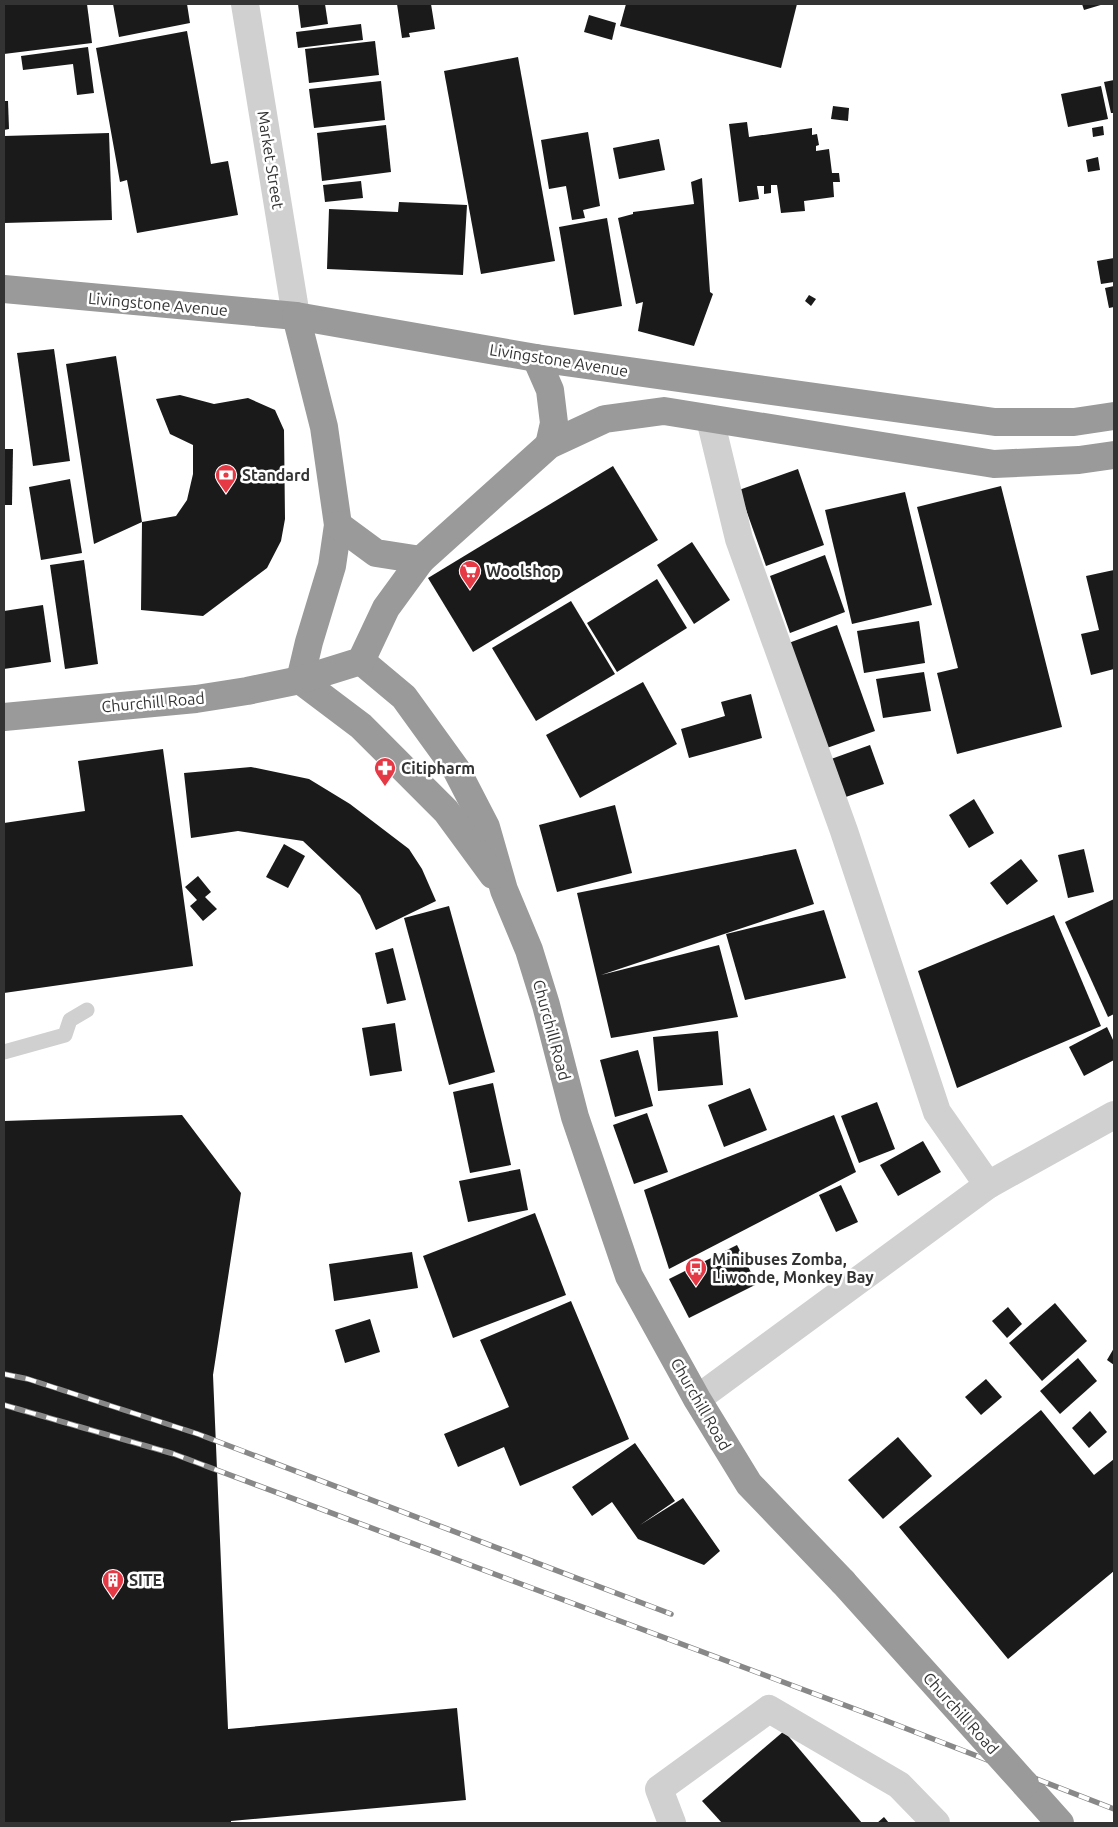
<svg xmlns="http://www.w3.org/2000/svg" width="1118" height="1827" viewBox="0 0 1118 1827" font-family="Ubuntu,sans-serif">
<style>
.building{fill:#1a1a1a}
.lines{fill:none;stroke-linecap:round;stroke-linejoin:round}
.lane{stroke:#d0d0d0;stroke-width:15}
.street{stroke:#d0d0d0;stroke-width:28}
.highway{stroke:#9a9a9a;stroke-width:28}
.rail-casing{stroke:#888;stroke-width:5.5}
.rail{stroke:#fff;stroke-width:4;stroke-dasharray:11;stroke-linecap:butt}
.highway-bridge{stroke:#9a9a9a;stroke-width:28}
.labels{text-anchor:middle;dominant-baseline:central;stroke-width:5;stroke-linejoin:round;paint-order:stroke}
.street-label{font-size:16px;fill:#333;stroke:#fff}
.poi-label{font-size:16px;font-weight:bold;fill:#333;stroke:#fff;text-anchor:start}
</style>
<rect width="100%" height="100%" fill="#fff"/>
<g class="building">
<polygon points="4,4 87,4 92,43 4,54"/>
<polygon points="113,4 187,4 190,23 119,37"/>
<polygon points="298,4 325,4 328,24 301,28"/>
<polygon points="397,4 431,4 435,29 409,33 410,37 402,38"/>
<polygon points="626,4 797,4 781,68 620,26"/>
<polygon points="1082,4 1104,4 1084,10"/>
<polygon points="589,15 616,23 612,40 584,32"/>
<polygon points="361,24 363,40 298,48 296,32"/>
<polygon points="187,31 211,164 228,161 238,215 137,233 127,180 120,182 96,48"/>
<polygon points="375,41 379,75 309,83 305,49"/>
<polygon points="88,47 94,93 77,95 73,64 23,70 21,56"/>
<polygon points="518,57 555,261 481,274 444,71"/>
<polygon points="1114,80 1114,113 1111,113 1104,82"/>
<polygon points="381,81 385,120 314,128 309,89"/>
<polygon points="1101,86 1108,119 1068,127 1061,94"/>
<polygon points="4,101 8,101 9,129 4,130"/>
<polygon points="833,106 849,108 848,121 831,119"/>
<polygon points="747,122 749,137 812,128 812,135 817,134 819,145 816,146 816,151 829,149 832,173 839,173 840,182 833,182 834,197 804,201 805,211 781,213 777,185 771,185 771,193 764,194 764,186 757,186 759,199 739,202 729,124"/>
<polygon points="386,125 391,172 322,181 317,133"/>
<polygon points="1103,126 1104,135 1093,137 1092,128"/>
<polygon points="588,132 600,206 583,210 585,218 572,220 566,186 549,189 541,140"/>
<polygon points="109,133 112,220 4,223 4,136"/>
<polygon points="659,139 665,170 619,179 613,148"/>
<polygon points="1098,157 1100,170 1088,172 1086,160"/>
<polygon points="702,178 710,292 713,294 694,346 638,331 643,302 636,304 618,218 633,214 633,212 694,204 691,182"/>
<polygon points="361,181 363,198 325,202 323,185"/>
<polygon points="399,202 467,205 463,275 327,269 329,209 398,212"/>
<polygon points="607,218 622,306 574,315 559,227"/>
<polygon points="1114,258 1114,282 1101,284 1097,261"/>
<polygon points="1114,286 1114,307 1109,308 1105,288"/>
<polygon points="809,295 816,299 811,306 805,301"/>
<polygon points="54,349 70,461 33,466 17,353"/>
<polygon points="116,356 142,522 176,516 187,500 193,474 193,445 170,434 156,399 180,395 214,404 248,398 275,410 284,430 285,519 281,541 267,568 203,616 141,610 142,522 94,544 66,364"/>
<polygon points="4,449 13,449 12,505 4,505"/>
<polygon points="613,466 658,540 473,652 428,578"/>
<polygon points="798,469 824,545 766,566 739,490"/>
<polygon points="70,479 82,553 41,560 29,487"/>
<polygon points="1001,486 1062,727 957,754 937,673 958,668 917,507"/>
<polygon points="905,492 932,605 852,624 825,510"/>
<polygon points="692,542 730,600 694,624 657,565"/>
<polygon points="825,555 845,612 790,633 770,576"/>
<polygon points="84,560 98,664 65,669 50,565"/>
<polygon points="1114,570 1114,669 1091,675 1081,634 1099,630 1086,576"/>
<polygon points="657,579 687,628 617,672 587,623"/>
<polygon points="571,601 615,674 536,721 492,648"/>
<polygon points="43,605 51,662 4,669 4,611"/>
<polygon points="919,621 925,663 864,673 857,631"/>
<polygon points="837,625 875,731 824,749 786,644"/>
<polygon points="924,672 931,711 883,718 876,679"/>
<polygon points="643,682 677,744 580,798 546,735"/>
<polygon points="751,694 762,738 689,758 681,729 725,716 721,702"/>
<polygon points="870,745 884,784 834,801 820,763"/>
<polygon points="163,749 193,966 4,993 4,823 85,811 78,761"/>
<polygon points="251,767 309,779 350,804 409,849 422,869 436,901 376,930 360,895 303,841 238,831 191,838 184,773"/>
<polygon points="974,799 994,833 969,848 949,815"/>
<polygon points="615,805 632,873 557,892 539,825"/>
<polygon points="284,844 305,856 288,888 266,877"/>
<polygon points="796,849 814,904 601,975 719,945 738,1017 611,1038 577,893"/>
<polygon points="1084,849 1094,892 1068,898 1058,855"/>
<polygon points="1021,859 1038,881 1007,905 990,883"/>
<polygon points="198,876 211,892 205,897 217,909 203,921 190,906 197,900 185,887"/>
<polygon points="1114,899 1114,1014 1108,1017 1065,922"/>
<polygon points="449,906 495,1072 449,1085 404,918"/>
<polygon points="824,910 846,978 745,1000 726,934"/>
<polygon points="1054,915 1101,1026 957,1088 918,971"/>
<polygon points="393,948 406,1000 387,1004 375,953"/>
<polygon points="395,1023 402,1071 370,1076 362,1028"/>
<polygon points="1107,1027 1114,1042 1114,1060 1084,1076 1069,1047"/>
<polygon points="718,1031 723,1085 658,1091 653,1037"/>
<polygon points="638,1050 653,1106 615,1117 600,1060"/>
<polygon points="493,1083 511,1165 470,1173 453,1092"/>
<polygon points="750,1088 767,1130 724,1147 708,1105"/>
<polygon points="877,1102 895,1149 859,1163 841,1116"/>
<polygon points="647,1113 668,1172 634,1184 613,1125"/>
<polygon points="182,1115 241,1193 213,1375 228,1729 457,1708 466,1800 231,1821 231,1823 4,1823 4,1121"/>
<polygon points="834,1115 856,1172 669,1269 644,1190"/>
<polygon points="923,1141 941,1172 898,1196 880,1165"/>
<polygon points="520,1169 528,1210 468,1222 459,1181"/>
<polygon points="841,1185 858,1222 836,1232 819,1195"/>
<polygon points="535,1213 566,1295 453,1338 423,1256"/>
<polygon points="737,1245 757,1284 689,1318 669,1279"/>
<polygon points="412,1252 418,1288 334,1301 329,1264"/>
<polygon points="571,1301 629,1439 520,1486 504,1447 458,1467 444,1434 509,1407 480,1340"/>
<polygon points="1055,1303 1087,1341 1042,1381 1009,1343"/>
<polygon points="1008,1307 1022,1324 1007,1338 992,1321"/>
<polygon points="370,1319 380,1352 345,1363 335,1330"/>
<polygon points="1114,1348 1114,1365 1107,1360"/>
<polygon points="1078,1358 1097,1381 1060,1414 1040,1391"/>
<polygon points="986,1379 1002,1397 981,1415 965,1397"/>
<polygon points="1041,1410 1094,1475 1114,1459 1114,1571 1008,1659 899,1527"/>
<polygon points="1090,1411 1107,1432 1089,1448 1072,1428"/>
<polygon points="898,1437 932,1476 883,1519 848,1480"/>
<polygon points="635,1443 675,1501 640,1525 683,1498 720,1551 704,1565 638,1539 612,1502 592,1516 572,1487"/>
<polygon points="784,1731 862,1823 722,1823 702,1801"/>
<polygon points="884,1817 889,1823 877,1823"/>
</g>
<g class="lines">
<polyline class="lane" points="4,1052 65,1035 70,1020 87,1010"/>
<g class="street">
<polyline points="245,4 296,316"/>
<polyline points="710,419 739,539 844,831 937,1112 988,1185"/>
<polyline points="697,1399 988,1185 1114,1115"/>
<polyline points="672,1823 659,1789 769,1709 899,1785 936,1823"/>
</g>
<g class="highway">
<polyline points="4,289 296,316 536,358 995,422 1074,422 1114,416"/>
<polyline points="296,316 324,427 338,525 332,566 309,642 300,680"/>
<polyline points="536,358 550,390 554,423 549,445"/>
<polyline points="338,525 376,553 421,560"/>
<polyline points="361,661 404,697 456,769 486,827 504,890 529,950 546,1005 575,1117 629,1276 697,1399 749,1484 843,1582"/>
<polyline points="300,680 361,726 446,811 493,875"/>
<polyline points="4,717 196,699 247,691 300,680 361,661 386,608 421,560 549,445 605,419 664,411 994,464 1079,460 1114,455"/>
<polyline points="1025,1784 1060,1823"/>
</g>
<g class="rail-casing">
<g id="rail">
<polyline points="4,1374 28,1379 198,1434 671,1614"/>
<polyline points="4,1405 174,1454 879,1718 1114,1809"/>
</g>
</g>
<use href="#rail" class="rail"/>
<polyline class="highway-bridge" points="843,1582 1025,1784"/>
</g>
<defs>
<g id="bank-pin" transform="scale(1.125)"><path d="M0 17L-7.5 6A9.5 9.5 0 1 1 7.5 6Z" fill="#e63946" stroke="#fff"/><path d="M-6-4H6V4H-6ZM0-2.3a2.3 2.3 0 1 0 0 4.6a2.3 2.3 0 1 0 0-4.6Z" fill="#fff"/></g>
<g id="supermarket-pin" transform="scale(1.125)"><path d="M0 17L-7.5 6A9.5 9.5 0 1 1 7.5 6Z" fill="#e63946" stroke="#fff"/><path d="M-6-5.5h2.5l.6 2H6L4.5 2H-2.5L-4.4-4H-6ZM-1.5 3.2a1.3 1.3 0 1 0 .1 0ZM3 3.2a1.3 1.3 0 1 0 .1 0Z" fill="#fff"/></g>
<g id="pharmacy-pin" transform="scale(1.125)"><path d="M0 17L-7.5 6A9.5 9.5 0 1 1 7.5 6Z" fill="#e63946" stroke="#fff"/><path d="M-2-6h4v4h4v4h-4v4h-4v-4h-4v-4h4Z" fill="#fff"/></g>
<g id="bus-pin" transform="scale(1.125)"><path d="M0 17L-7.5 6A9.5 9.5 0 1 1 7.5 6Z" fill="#e63946" stroke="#fff"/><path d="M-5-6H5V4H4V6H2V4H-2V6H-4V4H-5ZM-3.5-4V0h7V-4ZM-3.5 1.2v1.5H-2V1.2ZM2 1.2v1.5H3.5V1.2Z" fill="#fff"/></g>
<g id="building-pin" transform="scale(1.125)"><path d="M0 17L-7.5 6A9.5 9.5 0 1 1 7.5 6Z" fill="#e63946" stroke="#fff"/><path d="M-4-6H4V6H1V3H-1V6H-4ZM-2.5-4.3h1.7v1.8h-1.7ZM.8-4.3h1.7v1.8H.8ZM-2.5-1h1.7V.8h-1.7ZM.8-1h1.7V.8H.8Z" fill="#fff"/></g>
</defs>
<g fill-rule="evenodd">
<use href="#bank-pin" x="226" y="475"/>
<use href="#supermarket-pin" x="470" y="571"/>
<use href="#pharmacy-pin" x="385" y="768"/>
<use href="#bus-pin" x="696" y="1268"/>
<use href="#building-pin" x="113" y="1580"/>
</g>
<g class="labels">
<g class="street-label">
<text transform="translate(271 160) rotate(81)">Market Street</text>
<text transform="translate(158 304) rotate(5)">Livingstone Avenue</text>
<text transform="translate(559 360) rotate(9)">Livingstone Avenue</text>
<text transform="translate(153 702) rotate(-5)">Churchill Road</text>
<text transform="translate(552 1030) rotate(75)">Churchill Road</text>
<text transform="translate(701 1404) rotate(60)">Churchill Road</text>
<text transform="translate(961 1713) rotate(48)">Churchill Road</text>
</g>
<g class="poi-label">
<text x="242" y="475">Standard</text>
<text x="486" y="571">Woolshop</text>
<text x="401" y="768">Citipharm</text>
<text x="712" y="1259">Minibuses Zomba,<tspan x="712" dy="18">Liwonde, Monkey Bay</tspan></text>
<text x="129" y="1580">SITE</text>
</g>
</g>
<rect width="1118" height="1827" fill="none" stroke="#333333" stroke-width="10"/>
</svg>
